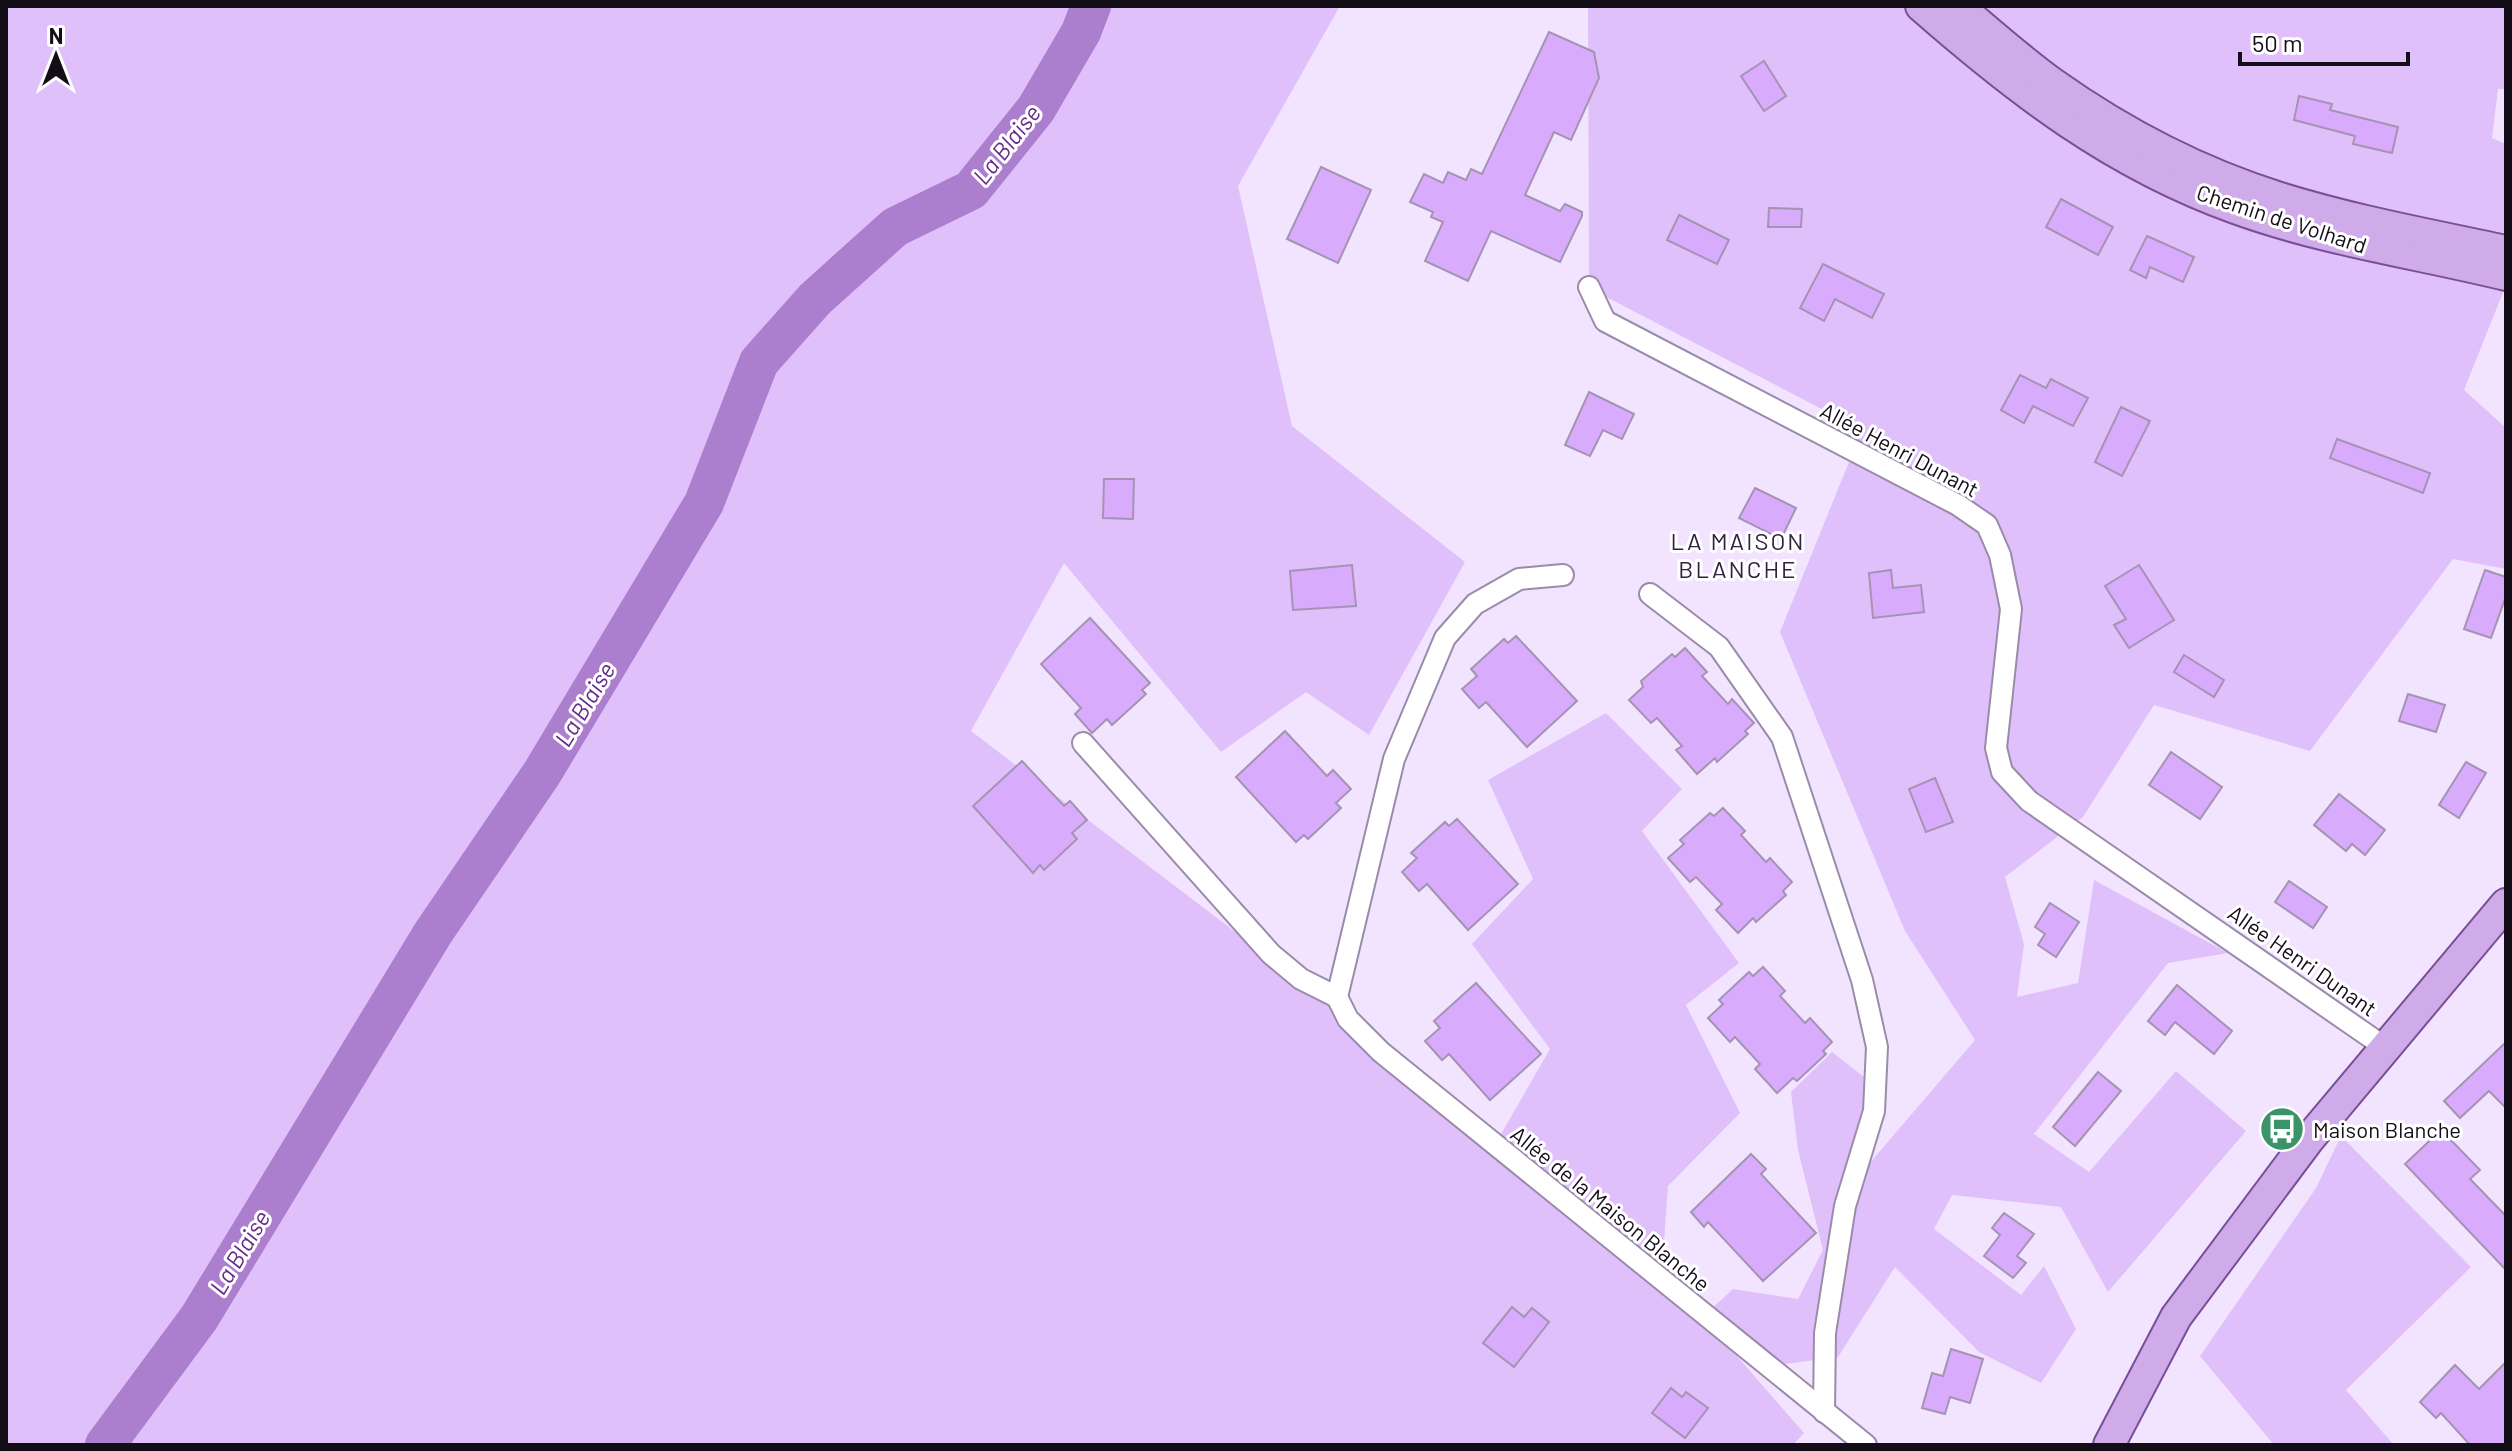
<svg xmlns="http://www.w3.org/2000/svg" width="2512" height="1451" viewBox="0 0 2512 1451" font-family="Barlow,sans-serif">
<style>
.green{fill:#e0c0fa}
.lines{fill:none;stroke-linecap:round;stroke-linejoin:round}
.river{stroke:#ac7fce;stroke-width:40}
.building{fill:#d9abfd;stroke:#a493b2;stroke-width:2}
.street-casing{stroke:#9b8baa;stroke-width:24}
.primary-casing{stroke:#784f97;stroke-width:34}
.street{stroke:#fff;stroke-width:20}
.primary{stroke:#cfabe9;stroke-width:30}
.labels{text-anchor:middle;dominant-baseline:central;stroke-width:6;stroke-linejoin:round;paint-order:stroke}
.street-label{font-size:22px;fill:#130d18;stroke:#fff}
.poi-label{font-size:22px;fill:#130d18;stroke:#fff;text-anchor:start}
.water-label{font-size:24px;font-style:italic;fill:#642b88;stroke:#fff}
.neighbourhood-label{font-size:24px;letter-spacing:2px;fill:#31233c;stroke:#fff}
</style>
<rect width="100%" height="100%" fill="#f2e4ff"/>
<g class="green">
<polygon points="6,6 1340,6 1238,186 1292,426 1465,562 1369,735 1306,692 1221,752 1064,563 971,731 1501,1134 1550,1049 1472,944 1533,879 1488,780 1606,713 1682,789 1642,831 1739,963 1686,1005 1740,1113 1668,1186 1662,1270 1804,1433 1793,1445 6,1445"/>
<polygon points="1588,6 2506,6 2506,89 2498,89 2492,138 2506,144 2506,285 2464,390 2506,428 2506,569 2453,559 2310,751 2154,705 2083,817 2005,877 2024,944 2017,997 2078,983 2094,880 2228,953 2168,963 2034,1134 2089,1172 2176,1071 2246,1131 2108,1292 2061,1207 1952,1195 1934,1229 2021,1295 2044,1266 2076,1329 2041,1383 1979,1352 1895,1267 1838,1357 1778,1365 1710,1310 1733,1289 1798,1299 1823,1250 1798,1150 1791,1092 1832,1052 1868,1080 1854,1160 1869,1164 1975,1040 1905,931 1780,632 1862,430 1589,288"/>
<polygon points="2341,1136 2471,1267 2346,1390 2394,1445 2274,1445 2200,1356 2316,1188"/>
</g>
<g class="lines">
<polyline class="river" points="105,1445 199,1318 433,933 542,773 704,503 759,362 815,299 895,227 971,190 1036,109 1081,32 1091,6"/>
</g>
<g class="building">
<polygon points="1549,32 1594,52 1599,78 1571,140 1554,132 1525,195 1560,211 1565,204 1582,212 1582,216 1560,262 1491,231 1468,281 1425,261 1443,222 1431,217 1433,212 1410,202 1424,174 1443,183 1448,172 1466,180 1471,169 1482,174"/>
<polygon points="1764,61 1786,96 1764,111 1741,76"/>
<polygon points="2299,96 2332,104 2330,110 2398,127 2392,153 2353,144 2355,136 2294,120"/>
<polygon points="1321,167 1371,190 1338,263 1287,239"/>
<polygon points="2061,199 2113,227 2098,255 2046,227"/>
<polygon points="1769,208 1802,209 1801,227 1768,227"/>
<polygon points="1679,215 1729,240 1717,264 1667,240"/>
<polygon points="2147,236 2194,257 2183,282 2150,267 2146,278 2130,270"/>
<polygon points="1823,264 1884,294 1872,318 1835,299 1824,321 1800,308"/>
<polygon points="2020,375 2046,388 2051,379 2088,398 2073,426 2033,406 2024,423 2001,410"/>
<polygon points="1589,392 1634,414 1622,439 1603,430 1590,456 1565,445"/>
<polygon points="2121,407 2150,421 2122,476 2095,462"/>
<polygon points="2337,439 2430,473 2423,493 2330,458"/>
<polygon points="1104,479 1134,479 1133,519 1103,518"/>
<polygon points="1755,488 1796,508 1781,539 1739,518"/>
<polygon points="1352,565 1356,606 1293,610 1290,571"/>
<polygon points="2139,565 2174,620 2129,648 2114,625 2126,619 2105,586"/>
<polygon points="1891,570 1893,588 1921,585 1924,612 1873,618 1869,573"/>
<polygon points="2485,570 2506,577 2506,596 2491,638 2464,629"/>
<polygon points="1090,618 1150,683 1142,690 1146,694 1112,725 1107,719 1092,733 1075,714 1081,708 1041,664"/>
<polygon points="1516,636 1577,701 1527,747 1486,702 1479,708 1462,689 1477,676 1471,669 1504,639 1508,643"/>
<polygon points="1685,648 1707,672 1702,676 1728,704 1732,699 1754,723 1745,731 1748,734 1717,762 1715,758 1697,774 1676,750 1682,746 1657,718 1651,723 1629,700 1643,687 1641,681 1672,654 1675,657"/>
<polygon points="2184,655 2224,680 2214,697 2174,672"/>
<polygon points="2408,694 2445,705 2436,732 2399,721"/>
<polygon points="1285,731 1327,776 1333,770 1351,789 1336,803 1341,808 1308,839 1304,835 1296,842 1236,777"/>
<polygon points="2171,752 2222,787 2200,819 2149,785"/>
<polygon points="1022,761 1064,806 1070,801 1087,820 1072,833 1077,839 1044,870 1040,865 1033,873 973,806"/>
<polygon points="2466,762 2486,773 2459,818 2439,805"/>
<polygon points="1935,778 1953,822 1926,832 1909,789"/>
<polygon points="2339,794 2385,830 2365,855 2352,844 2346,851 2314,825"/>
<polygon points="1723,808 1745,831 1741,835 1766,862 1770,858 1792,882 1783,891 1786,895 1756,922 1753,918 1738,933 1716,910 1722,904 1696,877 1690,882 1668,858 1684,844 1680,840 1710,813 1714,816"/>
<polygon points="1457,819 1518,884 1468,930 1427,884 1419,891 1402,872 1417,858 1411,853 1445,822 1449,826"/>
<polygon points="2289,881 2327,907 2313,928 2275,902"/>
<polygon points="2050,903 2079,922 2056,957 2038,945 2045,934 2035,927"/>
<polygon points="1763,967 1785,991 1780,996 1805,1023 1810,1018 1832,1042 1823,1051 1826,1054 1797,1081 1793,1078 1777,1093 1755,1069 1760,1064 1735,1037 1730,1042 1708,1018 1723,1004 1719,1000 1749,972 1753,976"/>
<polygon points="1476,983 1541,1054 1490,1100 1449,1054 1442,1060 1425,1041 1440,1028 1434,1021"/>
<polygon points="2177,985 2232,1031 2214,1054 2175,1022 2165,1035 2148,1021"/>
<polygon points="2506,1042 2506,1108 2489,1091 2460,1118 2444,1101"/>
<polygon points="2098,1072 2121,1091 2075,1146 2053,1127"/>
<polygon points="2441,1130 2480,1170 2470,1179 2506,1216 2506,1270 2405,1164"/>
<polygon points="1751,1154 1766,1169 1761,1174 1816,1233 1763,1281 1708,1222 1704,1227 1691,1212"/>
<polygon points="2004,1213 2034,1234 2017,1256 2026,1263 2013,1278 1984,1256 2000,1235 1992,1228"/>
<polygon points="1512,1307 1524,1317 1532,1308 1549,1322 1514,1367 1483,1343"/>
<polygon points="1951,1349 1983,1359 1970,1403 1950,1397 1945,1414 1922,1408 1932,1373 1943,1376"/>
<polygon points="2506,1362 2506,1445 2470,1445 2441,1413 2436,1418 2420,1402 2455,1365 2479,1389"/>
<polygon points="1671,1388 1682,1397 1686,1392 1708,1408 1685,1438 1652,1413"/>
</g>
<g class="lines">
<g class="street-casing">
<g id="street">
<polyline points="1589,287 1605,321 1958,505 1987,525 2000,555 2011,609 1996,748 2002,772 2029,801 2386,1048"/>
<polyline points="1650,594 1719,647 1782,737 1862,980 1877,1047 1874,1111 1845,1206 1825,1333 1824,1412"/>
<polyline points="1083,743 1271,954 1301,979 1337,997"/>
<polyline points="1337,997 1348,1019 1381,1052 1866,1445"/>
<polyline points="1337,997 1394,759 1445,638 1475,604 1519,579 1563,575"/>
</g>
</g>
<g class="primary-casing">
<g id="primary">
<path d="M1921 6C2018 91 2113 164 2235 208 2323 240 2416 253 2506 275"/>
<path d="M1958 6C1989 32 2019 59 2052 83 2121 132 2200 173 2280 198 2354 221 2431 235 2506 251"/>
<polyline points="2109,1445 2176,1317 2309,1139 2506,904"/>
</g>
</g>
<use href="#street" class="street"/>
<use href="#primary" class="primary"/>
</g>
<defs>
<g id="bus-disc" transform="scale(2.3)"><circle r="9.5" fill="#3b9368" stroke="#fff"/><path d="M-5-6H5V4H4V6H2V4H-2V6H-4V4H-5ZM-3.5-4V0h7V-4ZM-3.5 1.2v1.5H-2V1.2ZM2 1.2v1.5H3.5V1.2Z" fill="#fff"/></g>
</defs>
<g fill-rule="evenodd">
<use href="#bus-disc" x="2282" y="1129"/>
</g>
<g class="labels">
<g class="street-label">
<text transform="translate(2282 218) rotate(18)">Chemin de Volhard</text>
<text transform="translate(1900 449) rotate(28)">Allée Henri Dunant</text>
<text transform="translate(2303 960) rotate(35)">Allée Henri Dunant</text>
<text transform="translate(1611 1208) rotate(39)">Allée de la Maison Blanche</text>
</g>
<g class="poi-label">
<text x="2313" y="1129">Maison Blanche</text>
</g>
<g class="water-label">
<text transform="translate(1006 144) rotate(-52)">La Blaise</text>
<text transform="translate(584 704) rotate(-59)">La Blaise</text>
<text transform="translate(239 1252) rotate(-59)">La Blaise</text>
</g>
<g class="neighbourhood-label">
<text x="1738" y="540">LA MAISON<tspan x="1738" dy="28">BLANCHE</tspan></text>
</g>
</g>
<rect width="2512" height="1451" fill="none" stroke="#130d18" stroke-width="16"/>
<g transform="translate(56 56)" stroke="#ffffff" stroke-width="6" paint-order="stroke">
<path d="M0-6L14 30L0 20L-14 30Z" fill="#130d18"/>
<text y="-12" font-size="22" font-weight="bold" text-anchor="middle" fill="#130d18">N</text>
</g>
<path d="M2240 52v12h168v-12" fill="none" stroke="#130d18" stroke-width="4"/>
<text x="2252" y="52" font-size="24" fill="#130d18" stroke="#ffffff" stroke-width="6" paint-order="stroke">50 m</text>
</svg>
